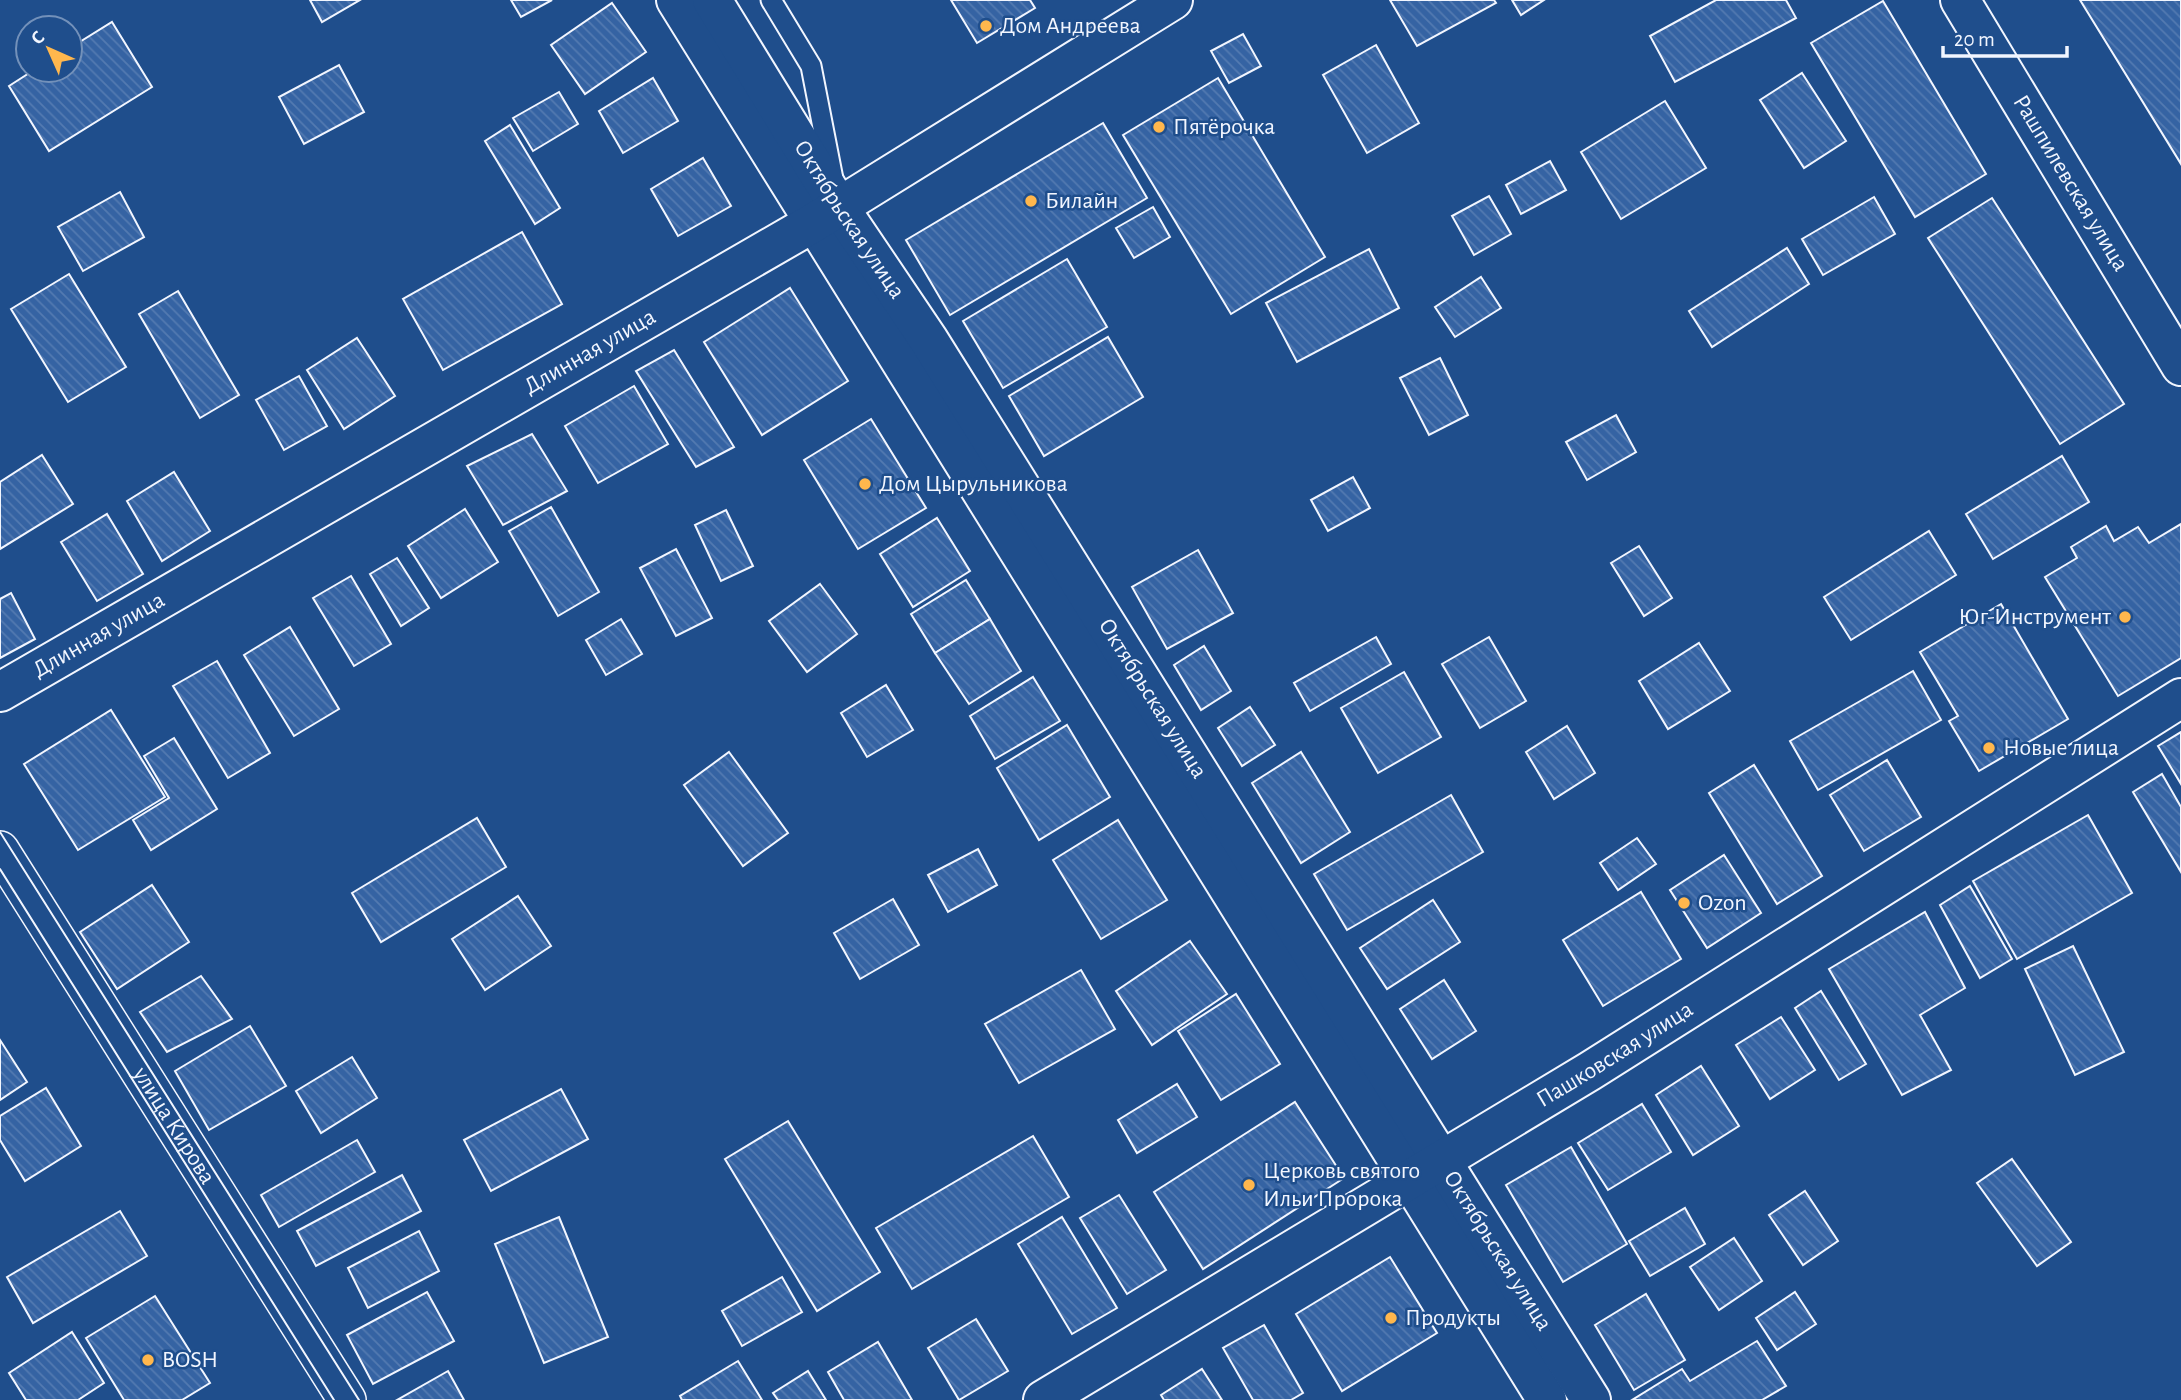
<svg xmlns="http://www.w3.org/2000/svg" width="2181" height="1400" viewBox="0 0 2181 1400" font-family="'Alegreya Sans',sans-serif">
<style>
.building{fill:url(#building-back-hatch);stroke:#f2f6ff;stroke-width:2}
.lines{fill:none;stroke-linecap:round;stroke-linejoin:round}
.lane-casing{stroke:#f2f6ff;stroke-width:23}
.street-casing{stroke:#f2f6ff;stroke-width:40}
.secondary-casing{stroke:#f2f6ff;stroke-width:42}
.lane{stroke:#1f4e8c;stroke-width:19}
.street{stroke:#1f4e8c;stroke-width:37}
.secondary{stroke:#1f4e8c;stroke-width:38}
.tram{stroke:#f2f6ff;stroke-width:2}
.poi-dot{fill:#ffb74d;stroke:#1f4e8c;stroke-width:2.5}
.labels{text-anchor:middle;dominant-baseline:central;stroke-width:5;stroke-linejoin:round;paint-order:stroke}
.poi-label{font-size:24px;fill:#f2f6ff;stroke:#1f4e8c;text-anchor:start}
.street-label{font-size:24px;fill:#f2f6ff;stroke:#1f4e8c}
</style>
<defs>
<pattern id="building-back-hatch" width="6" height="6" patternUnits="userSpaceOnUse" patternTransform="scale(1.75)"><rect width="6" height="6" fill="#3563a3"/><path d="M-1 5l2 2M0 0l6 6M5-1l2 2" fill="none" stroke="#537ab1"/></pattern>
</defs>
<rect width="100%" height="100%" fill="#1f4e8c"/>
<g class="building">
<polygon points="310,0 360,0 322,22"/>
<polygon points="511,0 552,0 521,17"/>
<polygon points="951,0 1030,0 1035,8 977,43"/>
<polygon points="1390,0 1494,0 1496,3 1417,46"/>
<polygon points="1512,0 1544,0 1521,15"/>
<polygon points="1716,0 1786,0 1796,18 1675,82 1650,36"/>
<polygon points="2080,0 2181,0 2181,164"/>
<polygon points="1883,1 1986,174 1915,217 1811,43"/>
<polygon points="612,3 646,52 585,94 551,45"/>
<polygon points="112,22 152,87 49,151 9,86 34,70 70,70 70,48"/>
<polygon points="1243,34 1261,66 1229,83 1211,51"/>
<polygon points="1376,45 1419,123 1367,153 1323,75"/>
<polygon points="339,65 364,112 304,144 279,97"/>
<polygon points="1802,73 1846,141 1804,168 1760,100"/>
<polygon points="653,78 678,121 623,153 599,111"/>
<polygon points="1218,78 1325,257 1231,314 1123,135"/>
<polygon points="559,92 578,124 533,151 513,118"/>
<polygon points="1665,101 1706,168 1621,219 1581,152"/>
<polygon points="1103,123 1147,198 950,315 906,240"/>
<polygon points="510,125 560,208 535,224 485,141"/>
<polygon points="703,158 731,206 678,236 651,189"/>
<polygon points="1550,161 1566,190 1521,214 1506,185"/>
<polygon points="120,192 144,237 83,271 58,227"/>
<polygon points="1489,196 1511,234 1474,255 1452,216"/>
<polygon points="1874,197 1895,234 1823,275 1802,239"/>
<polygon points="1992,198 2124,404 2060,444 1928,238"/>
<polygon points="1153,207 1170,237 1134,258 1116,228"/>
<polygon points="522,232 562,304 443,370 403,299"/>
<polygon points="1787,248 1809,284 1712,347 1689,311"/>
<polygon points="1369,249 1399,308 1297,362 1266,303"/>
<polygon points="1067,259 1107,327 1003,388 963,321"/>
<polygon points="69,274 126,367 68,402 11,309"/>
<polygon points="1481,277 1501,308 1455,337 1435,307"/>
<polygon points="790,288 848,381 762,435 704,342"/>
<polygon points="178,291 239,395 200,418 139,314"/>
<polygon points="1108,337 1143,397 1044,456 1009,396"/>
<polygon points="357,338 395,396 344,429 307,370"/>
<polygon points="674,350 734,447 696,467 636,371"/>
<polygon points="1440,358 1468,415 1429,435 1400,378"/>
<polygon points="299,376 327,426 284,450 256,400"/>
<polygon points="634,386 668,444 598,483 565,426"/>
<polygon points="1616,415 1636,452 1587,480 1566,442"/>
<polygon points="871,419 926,508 858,549 804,460"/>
<polygon points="532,434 567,491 503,525 467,466"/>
<polygon points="42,455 73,504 0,549 0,482"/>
<polygon points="2062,456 2089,502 1993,559 1966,514"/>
<polygon points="174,472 210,531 162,561 127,501"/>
<polygon points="1353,477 1370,508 1328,531 1311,500"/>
<polygon points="551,507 599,592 558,616 509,531"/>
<polygon points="465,509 498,562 441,598 408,546"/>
<polygon points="726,510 753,566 721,581 695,525"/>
<polygon points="107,514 143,574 97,601 61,542"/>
<polygon points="937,518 970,571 913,607 880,554"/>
<polygon points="2181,524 2181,658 2118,696 2045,577 2077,558 2071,547 2106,526 2114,541 2138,527 2149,543"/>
<polygon points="1929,531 1956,575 1851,640 1824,597"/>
<polygon points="1639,546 1672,598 1644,616 1611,563"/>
<polygon points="676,549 712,618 676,636 640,568"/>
<polygon points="1198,550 1233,613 1167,649 1132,587"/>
<polygon points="397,558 429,608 401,626 370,574"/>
<polygon points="351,576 391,644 354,666 313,598"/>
<polygon points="966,580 990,619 935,653 911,614"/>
<polygon points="820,584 857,634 807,672 769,621"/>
<polygon points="11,593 35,639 0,658 0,599"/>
<polygon points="2001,604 2068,719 1979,771 1949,721 1958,716 1920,652"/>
<polygon points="621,619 642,654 606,675 586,640"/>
<polygon points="990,619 1021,671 969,704 935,653"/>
<polygon points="290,627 339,709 294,736 244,655"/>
<polygon points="1376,637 1391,664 1310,711 1294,683"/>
<polygon points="1489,637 1526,701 1480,728 1442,664"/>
<polygon points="1699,643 1730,691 1668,729 1639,681"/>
<polygon points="1204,646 1231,691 1201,710 1174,665"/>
<polygon points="217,661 270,753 228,778 173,686"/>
<polygon points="1913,671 1941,720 1818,790 1790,741"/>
<polygon points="1404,672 1441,737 1378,773 1341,708"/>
<polygon points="1033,677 1060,721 995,759 970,716"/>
<polygon points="886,685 913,730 867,757 841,713"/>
<polygon points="1250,707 1275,745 1242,766 1218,728"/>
<polygon points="111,710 165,797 78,850 24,764"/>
<polygon points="1067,725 1110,797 1039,840 997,768"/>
<polygon points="1567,726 1595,773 1554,799 1526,752"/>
<polygon points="2181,732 2181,784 2158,746"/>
<polygon points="174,738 217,809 151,850 133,820 169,798 144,756"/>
<polygon points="729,752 788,833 743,866 684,785"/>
<polygon points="1301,752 1350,832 1301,863 1252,783"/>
<polygon points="1887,760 1921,817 1864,851 1830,795"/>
<polygon points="1754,765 1822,876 1777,904 1709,793"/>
<polygon points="2162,774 2181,807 2181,872 2133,792"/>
<polygon points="1451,795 1483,852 1347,930 1314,874"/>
<polygon points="2088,815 2132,893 2017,959 1973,881"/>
<polygon points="477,818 506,867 381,942 352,893"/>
<polygon points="1118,820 1167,900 1101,939 1053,860"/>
<polygon points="1637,838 1656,864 1618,890 1600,863"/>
<polygon points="978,849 997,885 948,912 928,875"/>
<polygon points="1724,855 1761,913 1707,948 1670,890"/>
<polygon points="152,885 189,942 117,989 80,932"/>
<polygon points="1970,886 2012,959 1980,978 1940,905"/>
<polygon points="1641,892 1681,959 1603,1006 1563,940"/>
<polygon points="518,896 551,946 485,990 452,939"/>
<polygon points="893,899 919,945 860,979 834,933"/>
<polygon points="1433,900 1460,942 1387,989 1360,948"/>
<polygon points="1925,912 1965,988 1920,1015 1951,1070 1902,1095 1829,969"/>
<polygon points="1190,941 1227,994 1152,1045 1116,991"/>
<polygon points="2073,946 2124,1052 2075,1075 2025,969"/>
<polygon points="1081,970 1115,1029 1019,1083 985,1024"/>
<polygon points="201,976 232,1019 167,1052 140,1012"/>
<polygon points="1444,980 1476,1031 1432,1059 1400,1009"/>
<polygon points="1821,991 1866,1064 1839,1080 1795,1008"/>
<polygon points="1236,994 1280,1064 1221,1100 1178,1031"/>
<polygon points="1781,1017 1815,1070 1770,1099 1736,1045"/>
<polygon points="250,1026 286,1086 209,1130 175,1071"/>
<polygon points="0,1040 27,1082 0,1100"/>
<polygon points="352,1057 377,1098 321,1133 296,1091"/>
<polygon points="1701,1066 1739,1126 1693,1155 1656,1095"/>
<polygon points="1177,1084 1197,1117 1137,1153 1118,1120"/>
<polygon points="46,1088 81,1146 25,1181 0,1140 0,1116"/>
<polygon points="561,1089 588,1139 491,1191 464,1140"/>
<polygon points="1295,1102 1344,1178 1203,1269 1154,1192"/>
<polygon points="1642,1104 1671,1152 1608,1190 1578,1143"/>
<polygon points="788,1121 880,1272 817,1311 725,1159"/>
<polygon points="1033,1136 1069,1197 912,1289 876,1228"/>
<polygon points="357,1140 375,1172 279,1227 261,1195"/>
<polygon points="1571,1147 1627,1244 1563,1282 1506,1185"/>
<polygon points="2012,1159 2071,1242 2037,1266 1977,1183"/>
<polygon points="402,1175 421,1211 316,1266 297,1231"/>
<polygon points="1805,1191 1838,1241 1803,1265 1769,1215"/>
<polygon points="1119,1195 1166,1270 1127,1294 1080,1218"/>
<polygon points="1685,1208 1705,1244 1650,1276 1629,1241"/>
<polygon points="120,1211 147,1256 33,1323 7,1277"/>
<polygon points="559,1217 608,1337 544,1363 495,1244"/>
<polygon points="1062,1217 1117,1308 1072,1334 1018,1244"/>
<polygon points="419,1231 439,1271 368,1308 348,1268"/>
<polygon points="1734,1238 1762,1281 1719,1310 1690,1267"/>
<polygon points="1390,1257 1437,1333 1342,1391 1296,1314"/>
<polygon points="782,1277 802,1312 742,1346 722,1311"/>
<polygon points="427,1292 454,1341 373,1384 347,1335"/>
<polygon points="1795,1292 1816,1324 1777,1350 1756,1318"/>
<polygon points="1646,1294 1685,1360 1634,1390 1595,1325"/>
<polygon points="155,1296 210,1383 182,1400 124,1400 86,1338"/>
<polygon points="976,1319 1008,1371 959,1400 928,1348"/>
<polygon points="1264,1325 1303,1393 1291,1400 1253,1400 1223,1348"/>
<polygon points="72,1332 104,1383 78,1400 26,1400 9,1373"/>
<polygon points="1757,1341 1786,1386 1762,1400 1632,1400 1682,1369 1690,1381"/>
<polygon points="878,1342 912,1400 844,1400 828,1372"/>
<polygon points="738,1361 762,1400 682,1400 680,1396"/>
<polygon points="1202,1369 1222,1400 1164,1400 1161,1395"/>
<polygon points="448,1371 464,1400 397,1400"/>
<polygon points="808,1371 826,1400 778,1400 773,1393"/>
</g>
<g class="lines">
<g class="lane-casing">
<polyline id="lane" points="771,0 811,66 833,179"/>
</g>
<g class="street-casing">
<g id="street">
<path id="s1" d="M0 850 347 1400"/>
</g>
</g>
<g class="secondary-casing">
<g id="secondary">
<polyline points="676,0 1547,1400"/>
<path id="s2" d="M712 0 839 207 928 339 1591 1400"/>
<path id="s3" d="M1960 0 2181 366"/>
<path id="s4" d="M0 692 813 223 1173 0"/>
<path id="s5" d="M1043 1400 1590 1071 2181 698"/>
</g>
</g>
<use href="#lane" class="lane"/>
<use href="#street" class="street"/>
<use href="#secondary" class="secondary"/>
<g class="tram">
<polyline points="0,832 359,1400"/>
<polyline points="0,869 334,1400"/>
</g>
</g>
<g class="poi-dot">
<circle cx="986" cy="26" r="7"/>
<circle cx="1159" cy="127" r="7"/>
<circle cx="1031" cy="201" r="7"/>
<circle cx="865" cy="484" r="7"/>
<circle cx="2125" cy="617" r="7"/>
<circle cx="1989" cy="748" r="7"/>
<circle cx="1684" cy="903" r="7"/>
<circle cx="1249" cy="1185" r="7"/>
<circle cx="1391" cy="1318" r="7"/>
<circle cx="148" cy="1360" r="7"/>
</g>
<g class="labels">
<g class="poi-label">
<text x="1000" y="26">Дом Андреева</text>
<text x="1173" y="127">Пятёрочка</text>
<text x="1045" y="201">Билайн</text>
<text x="879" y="484">Дом Цырульникова</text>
<text x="2111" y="617" text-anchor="end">Юг-Инструмент</text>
<text x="2003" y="748">Новые лица</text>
<text x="1698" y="903">Ozon</text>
<text x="1263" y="1171">Церковь святого<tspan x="1263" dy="28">Ильи Пророка</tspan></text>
<text x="1405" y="1318">Продукты</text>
<text x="162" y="1360">BOSH</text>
</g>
<g class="street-label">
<text stroke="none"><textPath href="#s3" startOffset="214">Рашпилевская улица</textPath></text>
<text stroke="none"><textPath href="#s2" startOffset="259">Октябрьская улица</textPath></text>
<text stroke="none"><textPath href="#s4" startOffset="681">Длинная улица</textPath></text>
<text stroke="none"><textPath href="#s4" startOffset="114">Длинная улица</textPath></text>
<text stroke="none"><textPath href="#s2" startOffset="826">Октябрьская улица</textPath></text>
<text stroke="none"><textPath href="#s5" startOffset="668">Пашковская улица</textPath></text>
<text stroke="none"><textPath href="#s1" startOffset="326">улица Кирова</textPath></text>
<text stroke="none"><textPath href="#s2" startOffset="1477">Октябрьская улица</textPath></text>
</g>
</g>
<g transform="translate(49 49) rotate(315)"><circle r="33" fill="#1f4e8c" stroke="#7391ba" stroke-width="2"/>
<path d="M0-5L12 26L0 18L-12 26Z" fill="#ffb74d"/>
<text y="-10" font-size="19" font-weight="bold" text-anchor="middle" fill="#f2f6ff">С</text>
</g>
<path d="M1943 46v10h124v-10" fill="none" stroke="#f2f6ff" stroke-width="3.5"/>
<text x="1954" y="46" font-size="21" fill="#f2f6ff" stroke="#1f4e8c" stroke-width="5" paint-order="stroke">20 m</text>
</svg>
